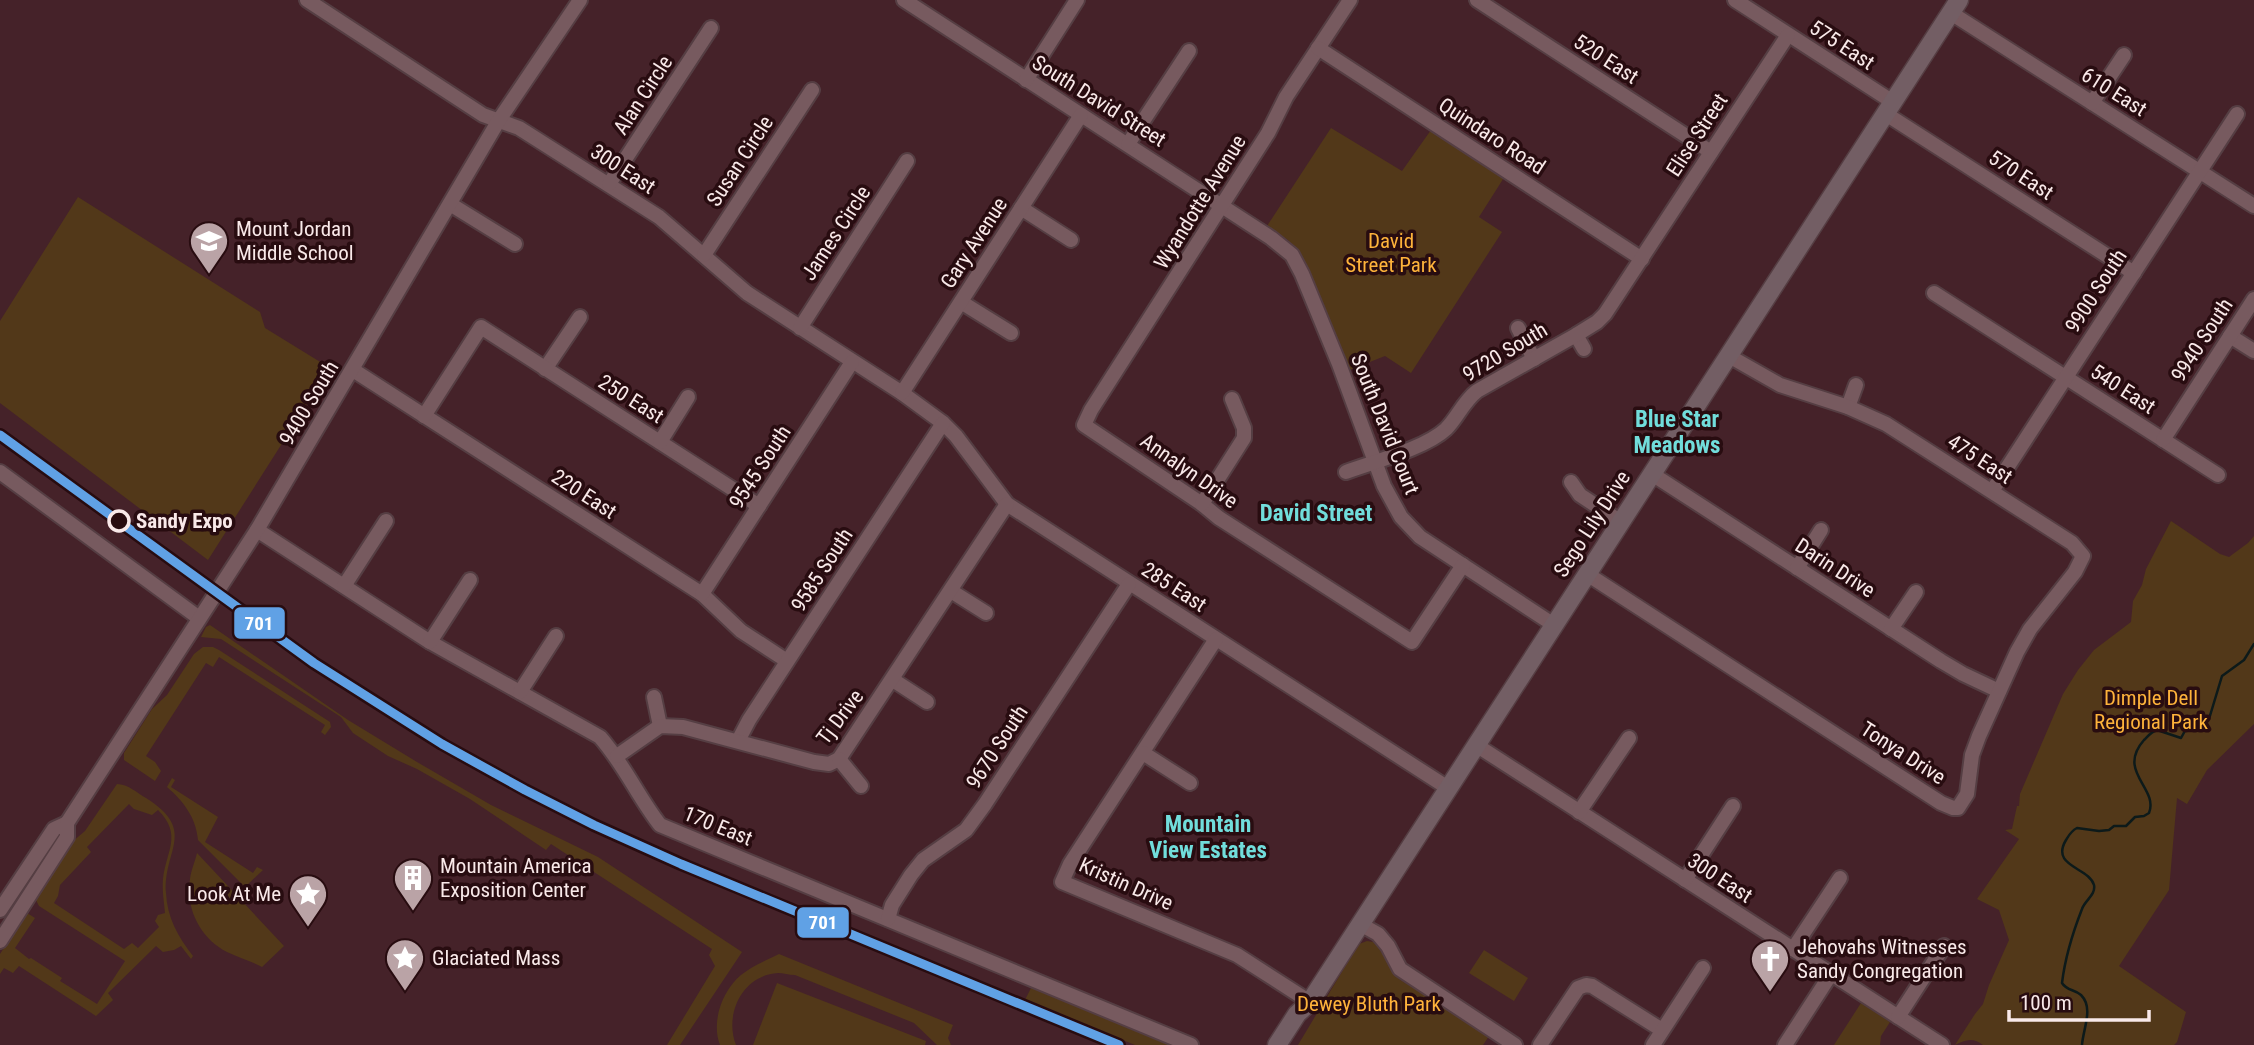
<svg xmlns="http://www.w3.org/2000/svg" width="2254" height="1045" viewBox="0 0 2254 1045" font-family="'Roboto Condensed',sans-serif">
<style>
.green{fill:#523819;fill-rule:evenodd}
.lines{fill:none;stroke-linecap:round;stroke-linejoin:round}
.stream{stroke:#0d1a1a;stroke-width:2.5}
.minor-casing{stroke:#553e43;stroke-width:18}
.major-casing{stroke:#553e43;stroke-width:21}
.minor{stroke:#775a5f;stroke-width:14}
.major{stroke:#735e64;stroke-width:18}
.rail-1-casing{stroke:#280c10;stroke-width:14}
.rail-1{stroke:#60a1e5;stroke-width:9}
.stop-dot{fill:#280c10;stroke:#f9e9e9;stroke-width:3.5}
.labels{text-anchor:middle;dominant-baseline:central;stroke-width:7;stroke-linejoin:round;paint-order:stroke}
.street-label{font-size:21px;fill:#f9e9e9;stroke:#280c10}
.poi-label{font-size:21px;fill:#f9e9e9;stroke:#280c10;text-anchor:start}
.park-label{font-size:21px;fill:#feb33b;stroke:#280c10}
.stop-label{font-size:21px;font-weight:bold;fill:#f9e9e9;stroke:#280c10;text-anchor:start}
.neighbourhood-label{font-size:23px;font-weight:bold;fill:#71dddb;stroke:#280c10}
.line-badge{stroke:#280c10;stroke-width:2.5}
.badge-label{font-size:19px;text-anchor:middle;font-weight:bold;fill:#fff}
</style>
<rect width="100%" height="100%" fill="#452229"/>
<g class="green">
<polygon points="1331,128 1402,171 1431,130 1505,176 1479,217 1502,232 1411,373 1385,356 1347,371 1311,274 1302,256 1288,240 1267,226"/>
<polygon points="78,197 260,312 265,328 330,368 208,560 0,403 0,321"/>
<path d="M2171 521 2220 554 2229 557 2248 543 2254 536V724L2207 770 2187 804 2177 798 2169 890 2119 966 2186 1012 2177 1042 2174 1045H1983C1973 1037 1965 1040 1955 1045L1975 1014 1983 1004 1989 985 2009 940 1999 910 1977 899 2019 839 2005 830 2012 829 2017 806H2019L2020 794 2063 694 2078 670 2094 650 2131 622 2133 601 2142 585 2146 569Z"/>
<polygon points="210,625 348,720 417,762 491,805 598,857 742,952 680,1045 667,1045 715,966 709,955 712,949 551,844 546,850 470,799 417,769 388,756 353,733 341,717 221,639 201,637 206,627"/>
<polygon points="203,647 213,647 219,650 330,722 331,727 325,735 321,732 325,725 219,657 213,667 206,663 146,756 155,762 161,771 155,781 124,760 124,753 152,709 167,695 194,654"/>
<path d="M172 778 175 780 171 787 218 817 205 842 253 873 257 867 263 870 245 887 198 840C196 817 183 801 167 787Z"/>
<path d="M117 784C128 784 137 793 146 798 198 831 163 850 166 893 167 917 178 937 193 956L191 959 181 946 174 950 163 952 156 946 108 993 113 1000 96 1016 19 966 13 973 4 968 0 974V954L27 913 35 918 15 948 29 959 31 958 62 978 60 981 97 1004 125 961 39 906 36 900 72 842 85 831ZM129 804 134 809 152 815 158 810C183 835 166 851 163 879 162 890 164 902 165 913L158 915 155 921 159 927 138 948 132 943 124 949 54 903 58 896 60 885 91 852 87 847Z"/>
<path d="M197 853 284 946 262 967C251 961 239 958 227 952 201 939 185 909 190 879 191 870 195 862 197 853Z"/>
<polygon points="1367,941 1373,942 1378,947 1399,979 1489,1036 1483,1045 1298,1045 1355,950 1359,944"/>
<polygon points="1484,950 1528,978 1514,1001 1469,973"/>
<path d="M779 954 953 1025 948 1038 951 1045H937L914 1023 795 975C789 975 783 973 778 973 742 975 724 1015 736 1045H720C711 1022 722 991 741 975 752 966 767 960 779 954Z"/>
<polygon points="777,983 926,1041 925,1045 753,1045"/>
<polygon points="1031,988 1169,1045 1135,1045 1025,1000"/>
<polygon points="1861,1003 1890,1022 1881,1036 1880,1045 1834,1045"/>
</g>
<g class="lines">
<path class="stream" d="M2082 1045C2083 1029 2094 1008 2081 995 2074 989 2067 991 2062 983 2065 958 2073 932 2082 909 2085 900 2096 895 2094 885 2089 867 2050 867 2066 840 2069 835 2071 831 2077 828L2099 831 2109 830 2114 826H2126L2135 817 2144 816 2149 813C2159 788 2116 772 2144 740 2149 735 2151 732 2157 730L2181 738 2191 720 2209 719 2222 676 2244 660 2254 644"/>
<g class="minor-casing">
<g id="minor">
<polyline points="307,0 483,115 519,128 659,217 747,293 902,393 943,423 956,436 1007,504 1448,788"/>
<polyline points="904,0 1271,238 1292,255 1302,274 1339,364 1384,486 1401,517 1420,537 1554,625"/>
<polyline points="1350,0 1286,97 1268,133 1091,410 1084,425 1202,504 1219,518 1412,642 1463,565"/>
<polyline points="1477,0 1711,152"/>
<polyline points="1735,0 1893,102"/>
<polyline points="1951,13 2254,206"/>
<polyline points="1318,48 1642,259"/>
<polyline points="1026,80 1077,0"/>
<polyline points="2092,103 2124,55"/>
<polyline points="1886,114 2134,273"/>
<polyline points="1128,144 1189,51"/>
<polyline points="609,184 711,28"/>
<polyline points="450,204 515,244"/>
<polyline points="1021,208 1071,240"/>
<polyline points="704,255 812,90"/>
<polyline points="1934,293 2218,475"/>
<polyline points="961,302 1011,333"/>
<polyline points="800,328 907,161"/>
<polyline points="1518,328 1534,359"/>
<polyline points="1576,335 1584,349"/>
<polyline points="2230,336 2254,351"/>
<polyline points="545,369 580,317"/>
<polyline points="353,370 702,594 741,631 787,661"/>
<polyline points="902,393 1081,115"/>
<polyline points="1848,407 1856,385"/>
<polyline points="424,416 481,327 759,506"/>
<polyline points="2163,440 2254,299"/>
<polyline points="660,442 688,397"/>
<polyline points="0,472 199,618"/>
<path d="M1346 472C1373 462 1426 448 1446 429 1458 417 1463 402 1477 391L1576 335 1597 322 1605 314 1788 35"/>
<polyline points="1652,474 1941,661 1963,674 1999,691"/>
<polyline points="1571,482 1580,495 1621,522"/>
<polyline points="1992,491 2237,114"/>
<polyline points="1202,504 1244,438 1244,428 1232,399"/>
<path d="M257 530 430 642 600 737C624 764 638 797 660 825L1191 1045"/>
<polyline points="1797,568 1821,530"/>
<polyline points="1587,574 1941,803 1953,808 1958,808 1967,794 1972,755 1979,736 2017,652 2030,629 2075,572 2083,556 2072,543 1886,424 1848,407 1780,385 1729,356"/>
<polyline points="344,586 386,521"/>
<polyline points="951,591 986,613"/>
<polyline points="702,594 852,362"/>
<polyline points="1891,629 1916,592"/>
<polyline points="1216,639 1070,864 1062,882 1237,955 1310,1002"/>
<polyline points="430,642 470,580"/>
<polyline points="893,680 927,702"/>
<polyline points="520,692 556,636"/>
<polyline points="654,697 660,726"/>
<polyline points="738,741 749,720 943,423"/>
<polyline points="1476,745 1942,1045"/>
<polyline points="1143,753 1190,783"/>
<polyline points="617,756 660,726 683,727 814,762 829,764 839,759 1007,504"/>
<polyline points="839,759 861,786"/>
<polyline points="1579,812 1629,738"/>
<polyline points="1685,880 1733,806"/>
<polyline points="0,910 54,829 67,823"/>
<polyline points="888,919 892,905 911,875 923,860 966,830 985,804 1129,584"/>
<polyline points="1360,924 1378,934 1388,946 1400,969 1515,1045"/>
<polyline points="0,941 67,837 67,823 257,530 499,120 580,0"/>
<polyline points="1793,949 1840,878"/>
<polyline points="1898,1017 1944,946"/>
<polyline points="1540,1045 1578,988 1586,985 1592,986 1662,1030"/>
<polyline points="1653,1045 1703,968"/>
<polyline points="1785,1045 1831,974"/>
</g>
</g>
<g class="major-casing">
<polyline id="major" points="1277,1045 1297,1014 1310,1002 1959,0"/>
</g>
<use href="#minor" class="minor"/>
<use href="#major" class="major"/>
<g class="rail-1-casing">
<polyline id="rail-1" points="0,435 314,663 442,744 525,790 594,825 681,864 1119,1045"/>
</g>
<use href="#rail-1" class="rail-1"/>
</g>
<defs>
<g id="school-pin" transform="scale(2.0125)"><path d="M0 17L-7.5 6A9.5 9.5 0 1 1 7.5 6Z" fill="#baa3a6" stroke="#280c10"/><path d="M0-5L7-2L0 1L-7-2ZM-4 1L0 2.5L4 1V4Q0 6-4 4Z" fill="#fff"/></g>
<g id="building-pin" transform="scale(2.0125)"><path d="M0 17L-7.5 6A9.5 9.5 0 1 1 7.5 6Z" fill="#baa3a6" stroke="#280c10"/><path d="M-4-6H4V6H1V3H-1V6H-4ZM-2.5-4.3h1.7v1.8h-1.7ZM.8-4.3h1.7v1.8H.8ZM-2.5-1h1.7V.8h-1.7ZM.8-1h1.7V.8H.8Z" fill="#fff"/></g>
<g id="sight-pin" transform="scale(2.0125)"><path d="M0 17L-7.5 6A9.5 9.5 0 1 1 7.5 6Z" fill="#baa3a6" stroke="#280c10"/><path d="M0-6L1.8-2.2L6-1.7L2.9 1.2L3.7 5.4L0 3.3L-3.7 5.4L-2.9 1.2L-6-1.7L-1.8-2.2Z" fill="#fff"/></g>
<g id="church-pin" transform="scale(2.0125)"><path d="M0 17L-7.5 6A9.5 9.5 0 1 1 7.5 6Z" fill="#baa3a6" stroke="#280c10"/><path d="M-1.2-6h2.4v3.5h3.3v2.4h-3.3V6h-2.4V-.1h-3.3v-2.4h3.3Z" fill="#fff"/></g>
</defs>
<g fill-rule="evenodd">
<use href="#school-pin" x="209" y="241"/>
<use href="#building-pin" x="413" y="878"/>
<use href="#sight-pin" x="308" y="894"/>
<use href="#sight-pin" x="405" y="958"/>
<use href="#church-pin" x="1770" y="959"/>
</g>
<circle class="stop-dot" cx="119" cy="521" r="10"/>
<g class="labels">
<g class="street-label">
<text transform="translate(1842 45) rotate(33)">575 East</text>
<text transform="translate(1606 59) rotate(33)">520 East</text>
<text transform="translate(2114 92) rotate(32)">610 East</text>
<text transform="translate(643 95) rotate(-57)">Alan Circle</text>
<text transform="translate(1099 101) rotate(32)">South David Street</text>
<text transform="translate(1697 135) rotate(-57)">Elise Street</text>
<text transform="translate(1492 136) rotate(33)">Quindaro Road</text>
<text transform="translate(740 161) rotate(-57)">Susan Circle</text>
<text transform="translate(623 169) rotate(33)">300 East</text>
<text transform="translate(2021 175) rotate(33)">570 East</text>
<text transform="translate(1200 202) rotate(-58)">Wyandotte Avenue</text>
<text transform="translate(836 233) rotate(-57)">James Circle</text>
<text transform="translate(974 243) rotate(-57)">Gary Avenue</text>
<text transform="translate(2096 291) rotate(-57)">9900 South</text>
<text transform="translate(2202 340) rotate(-57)">9940 South</text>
<text transform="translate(1505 352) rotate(-31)">9720 South</text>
<text transform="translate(2123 389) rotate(33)">540 East</text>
<text transform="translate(631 399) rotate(32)">250 East</text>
<text transform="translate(309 403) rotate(-59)">9400 South</text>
<text transform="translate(1385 424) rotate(68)">South David Court</text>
<text transform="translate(1980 459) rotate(33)">475 East</text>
<text transform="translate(760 467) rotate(-57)">9545 South</text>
<text transform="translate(1189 471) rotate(35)">Annalyn Drive</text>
<text transform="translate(584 494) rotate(33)">220 East</text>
<text transform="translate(1592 524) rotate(-57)">Sego Lily Drive</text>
<text transform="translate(1835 568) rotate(33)">Darin Drive</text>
<text transform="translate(822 570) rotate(-57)">9585 South</text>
<text transform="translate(1174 587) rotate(33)">285 East</text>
<text transform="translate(840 717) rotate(-53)">Tj Drive</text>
<text transform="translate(997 747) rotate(-57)">9670 South</text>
<text transform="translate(1903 753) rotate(33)">Tonya Drive</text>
<text transform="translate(718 826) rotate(22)">170 East</text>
<text transform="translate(1720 878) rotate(33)">300 East</text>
<text transform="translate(1126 884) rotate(24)">Kristin Drive</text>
</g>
<g class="poi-label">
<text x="236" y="229">Mount Jordan<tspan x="236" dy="24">Middle School</tspan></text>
<text x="440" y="866">Mountain America<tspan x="440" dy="24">Exposition Center</tspan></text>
<text x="281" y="894" text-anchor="end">Look At Me</text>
<text x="1797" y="947">Jehovahs Witnesses<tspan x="1797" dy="24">Sandy Congregation</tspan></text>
<text x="432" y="958">Glaciated Mass</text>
</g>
<g class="park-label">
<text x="1391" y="241">David<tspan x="1391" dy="24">Street Park</tspan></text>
<text x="2151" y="698">Dimple Dell<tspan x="2151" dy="24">Regional Park</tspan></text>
<text x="1369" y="1004">Dewey Bluth Park</text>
</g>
<g class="stop-label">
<text x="136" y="521">Sandy Expo</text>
</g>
<g class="neighbourhood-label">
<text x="1677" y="419">Blue Star<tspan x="1677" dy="26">Meadows</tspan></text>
<text x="1316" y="513">David Street</text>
<text x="1208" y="824">Mountain<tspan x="1208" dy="26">View Estates</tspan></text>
</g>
</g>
<g class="line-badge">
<rect x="233" y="606" width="53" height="34" rx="7" fill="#60a1e5"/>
<rect x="796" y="906" width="54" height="33" rx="7" fill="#60a1e5"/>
</g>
<g class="badge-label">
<text x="259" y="630">701</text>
<text x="823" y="929">701</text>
</g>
<path d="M2009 1010v10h140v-10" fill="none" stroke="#f9e9e9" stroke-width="3.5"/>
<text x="2020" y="1010" font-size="21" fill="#f9e9e9" stroke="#280c10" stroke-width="5" paint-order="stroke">100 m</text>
</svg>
